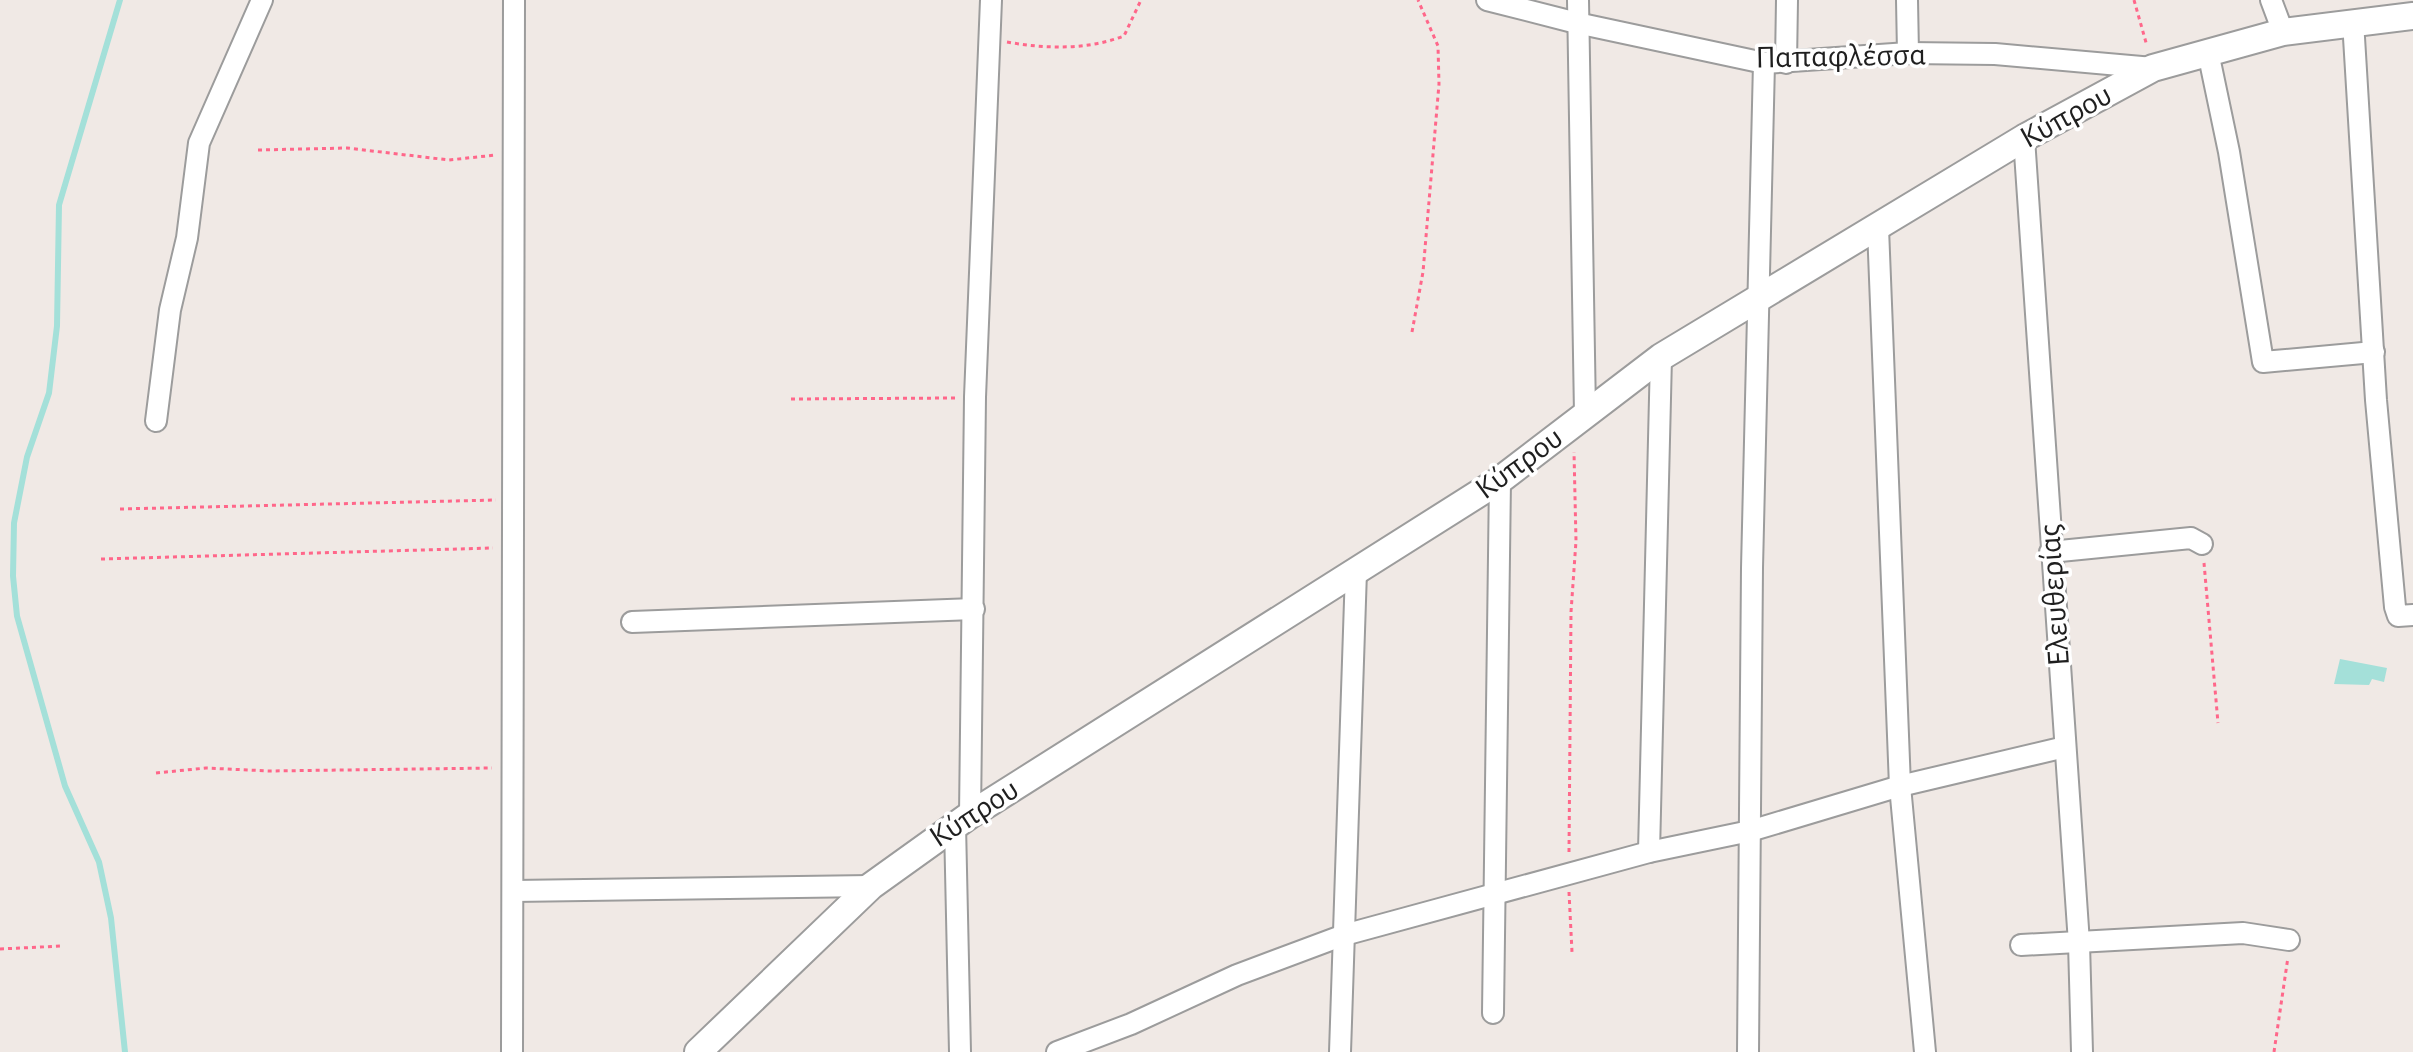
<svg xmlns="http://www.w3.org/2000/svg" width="2413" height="1052" viewBox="0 0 2413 1052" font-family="'Alegreya Sans',sans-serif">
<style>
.water{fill:#a4e0d9}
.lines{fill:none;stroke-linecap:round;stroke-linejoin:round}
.stream{stroke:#a4e0d9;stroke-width:6}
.minor-casing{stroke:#9c9c9c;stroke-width:24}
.tertiary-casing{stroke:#9c9c9c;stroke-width:30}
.path{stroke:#ff678a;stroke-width:3;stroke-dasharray:4 4;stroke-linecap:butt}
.minor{stroke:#fff;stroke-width:20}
.tertiary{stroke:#fff;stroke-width:26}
.labels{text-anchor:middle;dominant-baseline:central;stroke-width:7;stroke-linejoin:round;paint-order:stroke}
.street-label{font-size:32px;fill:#1f1f1f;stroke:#fff}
</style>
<rect width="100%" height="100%" fill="#f0e9e5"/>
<polygon class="water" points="2340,659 2387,668 2384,682 2372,679 2369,685 2334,684"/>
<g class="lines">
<polyline class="stream" points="120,0 59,205 57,326 49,393 27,457 14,523 13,576 17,616 65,786 99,862 111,918 125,1052"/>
<g class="minor-casing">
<g id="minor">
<polyline points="1487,0 1577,23 1764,63 1908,53 1995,54 2153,68"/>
<polyline points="1578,0 1585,413"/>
<polyline points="1907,0 1908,53"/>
<polyline points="2271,0 2283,32"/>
<polyline points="2353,21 2376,400 2395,607 2398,616 2413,615"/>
<polyline points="2208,52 2229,152 2263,362 2374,352"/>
<polyline points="1786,63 1787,0"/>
<polyline points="2024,138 2079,943 2082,1052"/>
<polyline points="1878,228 1900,786 1925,1052"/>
<polyline points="156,421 170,310 187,238 199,143 262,0"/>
<polyline points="2050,552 2191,538 2202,544"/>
<polyline points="632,622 974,609"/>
<polyline points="970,815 975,397 991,0"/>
<polyline points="955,825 960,1052"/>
<polyline points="1649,852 1661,357"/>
<polyline points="513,891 871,886"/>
<polyline points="2021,945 2243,933 2289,940"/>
<polyline points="1493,1013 1500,480"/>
<polyline points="512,1052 514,0"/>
<polyline points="1057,1052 1131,1024 1237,975 1344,935 1649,852 1750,831 1900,786 2065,747"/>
<polyline points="1340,1052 1356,571"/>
<polyline points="1748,1052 1752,568 1764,63"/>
</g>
</g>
<g class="tertiary-casing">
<polyline id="tertiary" points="698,1052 871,886 970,815 1500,480 1661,357 2024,138 2153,68 2283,32 2413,16"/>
</g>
<g class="path">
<polyline points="2134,0 2147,46"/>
<path d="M1007 42C1047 49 1087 50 1124 36L1141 0"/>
<polyline points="258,150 347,148 449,160 496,155"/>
<polyline points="1412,332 1423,272 1439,84 1438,46 1418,0"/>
<polyline points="791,399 955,398"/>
<polyline points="120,509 496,500"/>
<polyline points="101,559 493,548"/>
<polyline points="2204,563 2218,723"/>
<polyline points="156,773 206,768 269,771 492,768"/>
<polyline points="1569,852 1571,612 1576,541 1574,452"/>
<polyline points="1569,892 1572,952"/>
<polyline points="0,949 62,946"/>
<polyline points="2274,1052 2288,957"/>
</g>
<use href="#minor" class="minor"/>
<use href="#tertiary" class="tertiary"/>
</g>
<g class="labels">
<g class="street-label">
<text transform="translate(1841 56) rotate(-1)">Παπαφλέσσα</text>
<text transform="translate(2066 116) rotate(-29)">Κύπρου</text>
<text transform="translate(1519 463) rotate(-36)">Κύπρου</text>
<text transform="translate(2054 595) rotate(-94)">Ελευθερίας</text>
<text transform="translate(974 813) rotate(-33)">Κύπρου</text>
</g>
</g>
</svg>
